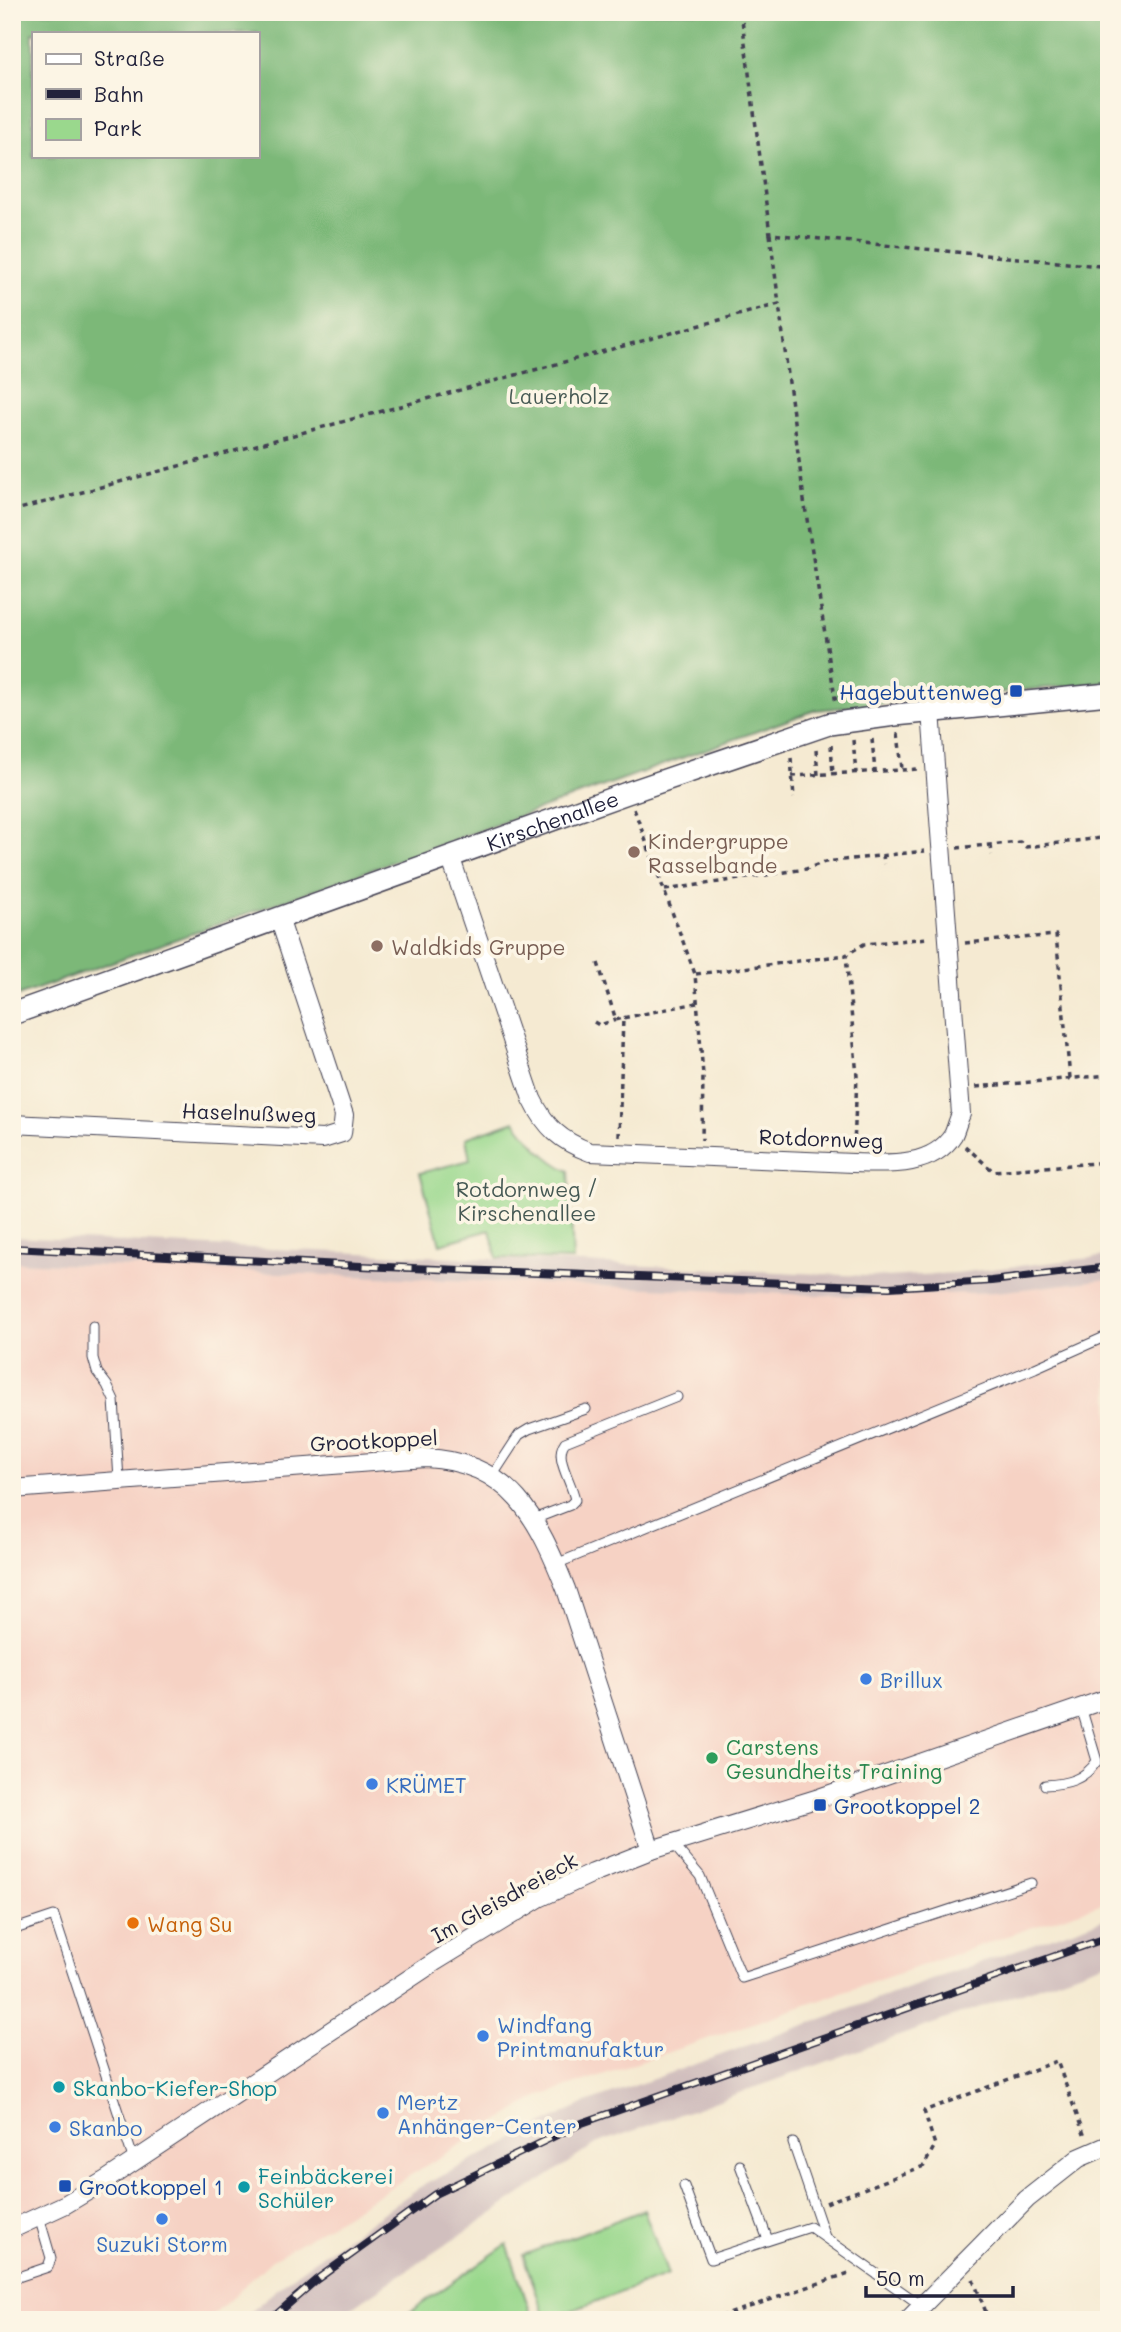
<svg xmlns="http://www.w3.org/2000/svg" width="1121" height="2332" viewBox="0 0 1121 2332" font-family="Mali,sans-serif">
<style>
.built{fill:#f6d2c4}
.industrial{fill:#d1bfbe}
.green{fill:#9ad88d;stroke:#5e7d64;stroke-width:2}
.forest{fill:#7bb878;stroke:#4e6d5a;stroke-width:2;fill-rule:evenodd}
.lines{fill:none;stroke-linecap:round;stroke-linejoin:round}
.service-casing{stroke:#424052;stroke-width:11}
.minor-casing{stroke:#424052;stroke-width:20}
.tertiary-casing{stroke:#424052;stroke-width:24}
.path{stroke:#424052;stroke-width:3.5;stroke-dasharray:5 5;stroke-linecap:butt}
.service{stroke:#fff;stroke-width:9}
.minor{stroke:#fff;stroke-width:18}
.tertiary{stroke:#fff;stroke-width:21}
.rail-casing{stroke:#22223b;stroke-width:8}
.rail{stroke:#fcf5e5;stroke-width:5;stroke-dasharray:16;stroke-linecap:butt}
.transit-dot{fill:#1a4fb4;stroke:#fcf5e5;stroke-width:2.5}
.education-dot{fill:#8d6e63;stroke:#fcf5e5;stroke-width:2.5}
.shop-dot{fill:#3f7fe0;stroke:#fcf5e5;stroke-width:2.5}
.leisure-dot{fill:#2e9e5b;stroke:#fcf5e5;stroke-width:2.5}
.food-dot{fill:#e8710a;stroke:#fcf5e5;stroke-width:2.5}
.culture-dot{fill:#0f9aa8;stroke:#fcf5e5;stroke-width:2.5}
.labels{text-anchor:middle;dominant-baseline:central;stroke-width:7;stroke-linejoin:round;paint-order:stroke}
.park-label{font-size:21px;fill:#465954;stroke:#fcf5e5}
.transit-label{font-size:21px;fill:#164399;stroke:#fcf5e5;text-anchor:start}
.street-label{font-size:21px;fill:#22223b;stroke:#fcf5e5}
.education-label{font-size:21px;fill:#785e54;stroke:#fcf5e5;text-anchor:start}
.shop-label{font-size:21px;fill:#366cbe;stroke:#fcf5e5;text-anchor:start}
.leisure-label{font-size:21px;fill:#27864d;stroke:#fcf5e5;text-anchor:start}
.food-label{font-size:21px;fill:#c56008;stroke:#fcf5e5;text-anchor:start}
.culture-label{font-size:21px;fill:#0d838f;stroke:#fcf5e5;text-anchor:start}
</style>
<rect width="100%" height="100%" fill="#fcf5e5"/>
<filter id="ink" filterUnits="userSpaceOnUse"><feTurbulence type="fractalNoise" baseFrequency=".0143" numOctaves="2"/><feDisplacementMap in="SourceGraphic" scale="14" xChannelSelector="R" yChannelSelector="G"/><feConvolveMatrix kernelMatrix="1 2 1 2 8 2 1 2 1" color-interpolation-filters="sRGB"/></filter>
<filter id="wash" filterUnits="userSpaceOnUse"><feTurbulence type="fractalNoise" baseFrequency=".00686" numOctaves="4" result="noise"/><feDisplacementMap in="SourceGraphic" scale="28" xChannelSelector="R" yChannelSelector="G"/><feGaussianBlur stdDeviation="1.57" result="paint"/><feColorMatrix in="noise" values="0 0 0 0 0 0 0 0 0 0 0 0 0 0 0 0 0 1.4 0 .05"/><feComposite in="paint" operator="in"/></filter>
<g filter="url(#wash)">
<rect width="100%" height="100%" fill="#f5ead2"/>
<polygon class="built" points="12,1262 866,1297 997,1292 1109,1279 1109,1901 538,2097 272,2260 208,2320 16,2320 12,2310"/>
<g class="industrial">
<polygon points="12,1237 887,1277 957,1273 1109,1256 1109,1279 997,1292 866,1297 12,1262"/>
<polygon points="1109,1917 1109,1961 596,2144 333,2320 240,2320 298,2272 420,2187 583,2104"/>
</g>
<g class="green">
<path d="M515 1121C531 1142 545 1159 569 1171L573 1260 497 1258 490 1230 440 1244 420 1173 470 1160 466 1138Z"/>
<polygon points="644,2210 668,2275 546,2320 523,2255"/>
<polygon points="507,2244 533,2320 407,2320 403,2317"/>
</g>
<path class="forest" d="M12 12H1109V682L816 710 12 998ZM33 33H257V156H33Z"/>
</g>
<g filter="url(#ink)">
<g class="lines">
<g class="service-casing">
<g id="service">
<polyline points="93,1326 93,1358 97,1372 107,1385 114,1400 119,1480"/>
<polyline points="12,1466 14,1488"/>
<polyline points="491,1478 519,1435 529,1429 586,1409"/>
<path d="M534 1519 570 1505 575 1500C572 1481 553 1458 565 1442L677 1397"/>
<polyline points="556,1564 1035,1368 1109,1335"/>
<path d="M1045 1785C1067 1784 1084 1780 1097 1761L1081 1707"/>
<polyline points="673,1844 700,1876 742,1978 1031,1883"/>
<polyline points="12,1930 54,1916 134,2161"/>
<polyline points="793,2143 825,2237"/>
<polyline points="740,2165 768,2240"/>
<polyline points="684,2186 711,2259 810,2227 922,2306"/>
<polyline points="12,2279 48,2267 51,2258 39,2217"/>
</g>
</g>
<g class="minor-casing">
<g id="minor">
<path d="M450 856 532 1099C546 1128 561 1141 590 1152L853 1163C886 1164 932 1168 953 1135 956 1129 958 1120 961 1114L931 711"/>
<polyline points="12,1124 323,1139 342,1133 344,1115 279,918"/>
<path d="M12 1489 426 1458C511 1462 538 1519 566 1589L651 1850"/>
<polyline points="12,2229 66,2204 106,2180 436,1961 539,1898 593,1873 651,1850 819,1798 1109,1698"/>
<polyline points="908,2320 1027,2199 1079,2158 1109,2145"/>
</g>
</g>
<g class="tertiary-casing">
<g id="tertiary">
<path id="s1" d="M12 1014 627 793 829 724 895 715 1109 694"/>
</g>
</g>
<g class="path">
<polyline points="741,12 770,234 1109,267"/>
<polyline points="770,234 779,304"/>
<polyline points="12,511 779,304 804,500 836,704"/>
<polyline points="898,733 902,769"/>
<polyline points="872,739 875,772"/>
<polyline points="853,740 856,773"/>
<polyline points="831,745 833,774"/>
<polyline points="816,750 818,775"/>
<polyline points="791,758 794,798"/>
<polyline points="792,776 919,769"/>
<polyline points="634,809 695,974 703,1075 702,1140"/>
<polyline points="991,845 992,855"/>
<polyline points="957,848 1020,842 1026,847 1109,837"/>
<polyline points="883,854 884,864"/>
<polyline points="665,890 806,869 825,862 925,851"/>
<polyline points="965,943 1056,935 1070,1078"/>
<polyline points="598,963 616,1020 623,1018"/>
<polyline points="696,974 846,955"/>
<polyline points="594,1022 599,1025 616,1020"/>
<polyline points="976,1087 1109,1075"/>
<polyline points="619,1137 623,1018 697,1003"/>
<polyline points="965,1146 993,1171 1109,1162"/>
<polyline points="854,1147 857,1076 846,955 864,944 929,938"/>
<polyline points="826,2203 924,2166 935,2145 924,2111 1057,2061 1085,2137"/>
<polyline points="973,2279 989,2320"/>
<polyline points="711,2320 852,2272"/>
</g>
<use href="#service" class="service"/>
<use href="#minor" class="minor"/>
<use href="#tertiary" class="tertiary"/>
<g class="rail-casing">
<g id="rail">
<polyline points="12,1248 361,1266 889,1287 991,1281 1109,1267"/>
<polyline points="270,2320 316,2280 435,2194 582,2123 1109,1937"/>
</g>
</g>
<use href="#rail" class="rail"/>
</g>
</g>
<g class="transit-dot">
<rect x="1009" y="684" width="14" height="14" rx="3.5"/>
<rect x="813" y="1798" width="14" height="14" rx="3.5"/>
<rect x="58" y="2179" width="14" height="14" rx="3.5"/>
</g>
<g class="education-dot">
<circle cx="634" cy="852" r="7"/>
<circle cx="377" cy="946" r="7"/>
</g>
<g class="shop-dot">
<circle cx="866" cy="1679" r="7"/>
<circle cx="372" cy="1784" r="7"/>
<circle cx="483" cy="2036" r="7"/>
<circle cx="383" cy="2113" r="7"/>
<circle cx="55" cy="2127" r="7"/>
<circle cx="162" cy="2219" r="7"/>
</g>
<circle class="leisure-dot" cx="712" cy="1758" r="7"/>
<circle class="food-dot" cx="133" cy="1923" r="7"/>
<g class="culture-dot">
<circle cx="59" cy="2087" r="7"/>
<circle cx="244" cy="2187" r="7"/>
</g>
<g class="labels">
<g class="park-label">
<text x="559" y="395">Lauerholz</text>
<text x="527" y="1188">Rotdornweg /<tspan x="527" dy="24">Kirschenallee</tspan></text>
</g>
<g class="transit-label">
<text x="1002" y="691" text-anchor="end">Hagebuttenweg</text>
<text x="834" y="1805">Grootkoppel 2</text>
<text x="79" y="2186">Grootkoppel 1</text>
</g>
<g class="street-label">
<text stroke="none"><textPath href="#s1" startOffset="574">Kirschenallee</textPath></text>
<text transform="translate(249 1112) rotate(2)">Haselnußweg</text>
<text transform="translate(821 1138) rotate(2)">Rotdornweg</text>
<text transform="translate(374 1440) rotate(-3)">Grootkoppel</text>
<text transform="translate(504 1897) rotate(-29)">Im Gleisdreieck</text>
</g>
<g class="education-label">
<text x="648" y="840">Kindergruppe<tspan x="648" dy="24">Rasselbande</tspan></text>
<text x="391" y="946">Waldkids Gruppe</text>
</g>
<g class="shop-label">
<text x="880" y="1679">Brillux</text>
<text x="386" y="1784">KRÜMET</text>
<text x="497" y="2024">Windfang<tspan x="497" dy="24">Printmanufaktur</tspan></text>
<text x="397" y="2101">Mertz<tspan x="397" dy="24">Anhänger-Center</tspan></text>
<text x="69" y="2127">Skanbo</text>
<text x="162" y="2243" text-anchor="middle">Suzuki Storm</text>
</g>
<g class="leisure-label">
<text x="726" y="1746">Carstens<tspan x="726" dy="24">Gesundheits Training</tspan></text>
</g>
<g class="food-label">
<text x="147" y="1923">Wang Su</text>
</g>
<g class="culture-label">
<text x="73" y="2087">Skanbo-Kiefer-Shop</text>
<text x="258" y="2175">Feinbäckerei<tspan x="258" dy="24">Schüler</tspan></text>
</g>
</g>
<rect width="1121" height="2332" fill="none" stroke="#fcf5e5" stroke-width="42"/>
<rect x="32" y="32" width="228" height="126" fill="#fcf5e5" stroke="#a5a1a1" stroke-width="2"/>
<rect x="46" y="54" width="35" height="10" fill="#ffffff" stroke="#a5a1a1" stroke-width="2"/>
<text x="94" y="66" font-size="21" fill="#22223b">Straße</text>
<rect x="46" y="89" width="35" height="10" fill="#22223b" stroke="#a5a1a1" stroke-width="2"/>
<text x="94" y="102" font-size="21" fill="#22223b">Bahn</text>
<rect x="46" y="119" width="35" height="21" fill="#9ad88d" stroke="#a5a1a1" stroke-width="2"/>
<text x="94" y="136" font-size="21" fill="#22223b">Park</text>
<path d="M866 2286v10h147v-10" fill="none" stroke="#22223b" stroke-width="3.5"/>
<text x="876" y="2286" font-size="21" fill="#22223b" stroke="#fcf5e5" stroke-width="5" paint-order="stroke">50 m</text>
</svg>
